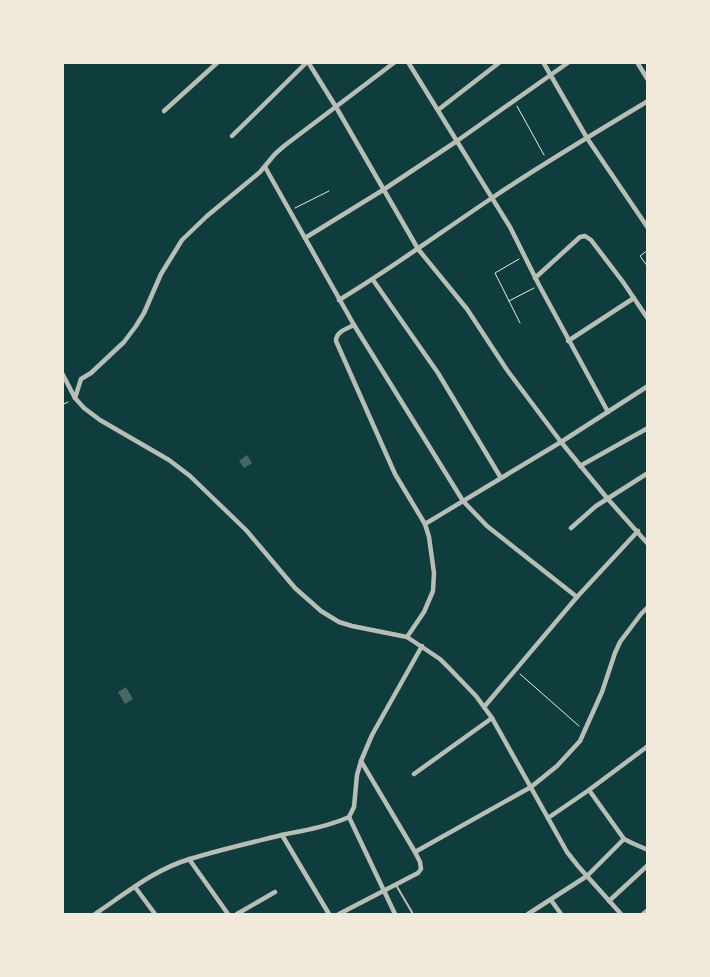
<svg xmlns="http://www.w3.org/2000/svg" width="710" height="977" viewBox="0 0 710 977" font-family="Rubik,sans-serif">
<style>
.building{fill:#486865}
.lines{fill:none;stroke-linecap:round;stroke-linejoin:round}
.path{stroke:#f1e9da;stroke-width:1}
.service{stroke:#b8beb3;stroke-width:2}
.minor{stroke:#b8beb3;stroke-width:4.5}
</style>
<rect width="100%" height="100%" fill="#0f3d3e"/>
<g class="building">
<polygon points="247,455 252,463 244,468 239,461"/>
<polygon points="126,687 133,699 125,704 118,692"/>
</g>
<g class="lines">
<g class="path">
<polyline points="517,106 544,155"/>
<polyline points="295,208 329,191"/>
<polyline points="648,250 640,256 648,267"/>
<polyline points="519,259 495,273 520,323"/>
<polyline points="509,301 534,288"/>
<polyline points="62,405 68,402"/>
<polyline points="520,674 579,726"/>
</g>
<polyline class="service" points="396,885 413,914"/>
<g class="minor">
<polyline points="308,62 336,107 418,249 467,309 507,370 561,442 607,498 648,544"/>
<polyline points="408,62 510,227 539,285 608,412"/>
<polyline points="543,62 587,138 648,228"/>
<polyline points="637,62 648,80"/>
<polyline points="438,110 500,62"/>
<polyline points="164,111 218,62"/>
<polyline points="232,136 307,62"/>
<polyline points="265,167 354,325 463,501 487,526 577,597"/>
<polyline points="305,238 383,190 457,141 569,62"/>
<polyline points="535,278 580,237 585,236 591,240 623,282 648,319"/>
<polyline points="373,280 438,373 501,478"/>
<path d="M339 300C392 268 441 232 492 198 542 164 595 133 648 101"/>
<path d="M354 325C346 329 336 332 336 341L395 474 425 524 429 537 434 573 433 591 424 612 407 637"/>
<polyline points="568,341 634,298"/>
<polyline points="62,373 75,398 84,408 100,420 169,460 190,476 246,530 295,588 321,611 339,622 352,626 407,637 440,659 450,669 476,696 492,718 567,852 578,866 621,914"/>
<polyline points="75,398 81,379 91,373 124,342 136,326 144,313 161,274 182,240 207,216 260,172 275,154 284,146 395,62"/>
<polyline points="580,466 648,428"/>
<polyline points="425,524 561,442 648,386"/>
<polyline points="571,528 596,506 648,473"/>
<polyline points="484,707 577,597 638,531"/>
<polyline points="414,774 492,718"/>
<polyline points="589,790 624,839 632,843 648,850"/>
<polyline points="349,817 395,914"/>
<polyline points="548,818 589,790 648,746"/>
<polyline points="282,835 329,914"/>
<polyline points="415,852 531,787 557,766 580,741 602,692 615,653 620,642 641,614 648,607"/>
<polyline points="189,859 228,914"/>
<polyline points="135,887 155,914"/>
<polyline points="551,900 561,914"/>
<polyline points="609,901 648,865"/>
<path d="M95 914C125 894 155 869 190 859 222 849 254 842 286 834 307 830 329 826 349 817L354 807 357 775 361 761 372 735 422 646"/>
<polyline points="237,914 275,892"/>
<polyline points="339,914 418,873 421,869 420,862 415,852 361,761"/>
<polyline points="528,914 587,876 624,839"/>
<polyline points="643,914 648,910"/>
</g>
</g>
<rect width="710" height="977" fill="none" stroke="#f1e9da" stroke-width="128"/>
</svg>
